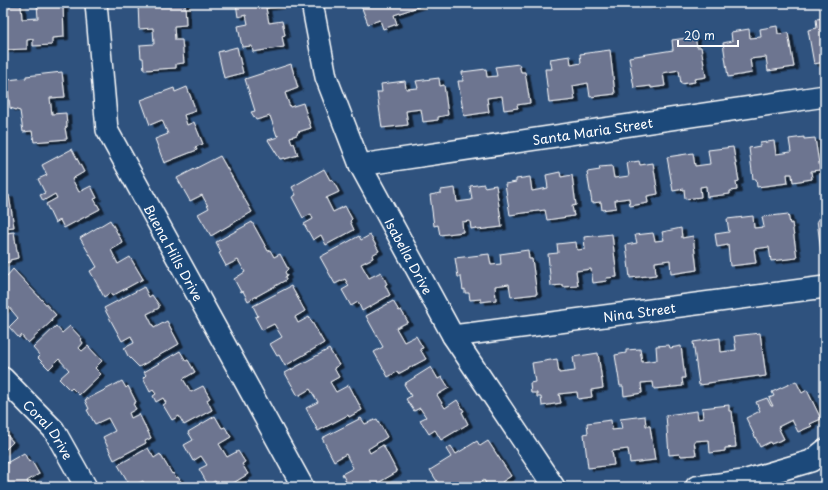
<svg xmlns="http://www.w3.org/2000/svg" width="828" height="490" viewBox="0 0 828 490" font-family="'Playpen Sans',sans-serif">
<defs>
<filter id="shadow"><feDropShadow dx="4.5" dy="2.5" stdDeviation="0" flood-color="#0009"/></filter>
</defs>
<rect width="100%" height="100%" fill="#2f527e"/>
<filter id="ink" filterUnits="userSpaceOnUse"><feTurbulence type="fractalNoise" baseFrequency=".025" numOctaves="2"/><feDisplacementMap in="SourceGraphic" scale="8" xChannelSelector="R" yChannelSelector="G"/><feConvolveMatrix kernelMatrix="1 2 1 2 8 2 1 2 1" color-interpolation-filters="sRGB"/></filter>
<g filter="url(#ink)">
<path fill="#6d7490" stroke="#fff" filter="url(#shadow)" d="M 51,3 L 51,5 L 63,5 L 64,37 L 52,38 L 52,45 L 33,46 L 33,39 L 27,40 L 27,49 L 3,50 L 3,9 L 7,9 L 7,6 L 21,5 L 22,19 L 38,18 L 37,4 Z
M 138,3 L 185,3 L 186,25 L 174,26 L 175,40 L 182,40 L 184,63 L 176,64 L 176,68 L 144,70 L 143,58 L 141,58 L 140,45 L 154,44 L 153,28 L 139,29 Z
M 236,3 L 279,3 L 280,6 L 266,8 L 269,23 L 282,21 L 285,35 L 282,36 L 284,47 L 253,52 L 252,46 L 242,47 L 238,26 L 248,24 L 246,15 L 238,17 Z
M 360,3 L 430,3 L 394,15 L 397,24 L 383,29 L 380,20 L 368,24 Z
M 622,3 L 657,3 L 656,6 L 647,6 L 647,4 Z
M 825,18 L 825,62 L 814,64 L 808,30 L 817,28 L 816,19 Z
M 777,26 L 778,34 L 788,33 L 794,67 L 768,71 L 766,57 L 750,59 L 752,73 L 728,77 L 723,43 L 732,41 L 731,32 L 749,29 L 750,38 L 761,37 L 760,29 Z
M 695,37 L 697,47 L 701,47 L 706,77 L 694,79 L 695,82 L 681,84 L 679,70 L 663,73 L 665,86 L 651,88 L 651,86 L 634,88 L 629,57 L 673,50 L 672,40 Z
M 237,47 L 243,73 L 224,78 L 218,52 Z
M 610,50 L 615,94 L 590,97 L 588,83 L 573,86 L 575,100 L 549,103 L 545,69 L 552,69 L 550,59 L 570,56 L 571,65 L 581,63 L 580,54 Z
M 291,64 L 298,88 L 285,93 L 290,107 L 303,103 L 311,128 L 298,132 L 297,135 L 290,137 L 292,144 L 294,143 L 298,155 L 285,159 L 285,158 L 280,159 L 268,140 L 278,137 L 278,135 L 277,136 L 270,116 L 256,120 L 251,112 L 255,111 L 245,79 Z
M 519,64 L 521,72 L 525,72 L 530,103 L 517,105 L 518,108 L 504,110 L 502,96 L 487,98 L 489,112 L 464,116 L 458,81 L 463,81 L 462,72 L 486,69 L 487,77 L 497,76 L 495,67 Z
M 62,72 L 65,97 L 50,98 L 52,114 L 66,113 L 67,127 L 65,128 L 67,139 L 34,142 L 32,131 L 23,132 L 20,111 L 10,108 L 7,80 L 26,78 L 26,76 Z
M 439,78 L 440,86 L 444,85 L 448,115 L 438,117 L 438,120 L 423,122 L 421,109 L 406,111 L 408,125 L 382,128 L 377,92 L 382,92 L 381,84 L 405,81 L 406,89 L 418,88 L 416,81 Z
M 187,87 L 196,111 L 184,115 L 187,125 L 194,122 L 203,144 L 195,147 L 197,150 L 164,163 L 155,139 L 168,134 L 162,120 L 150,125 L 141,100 L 174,88 L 175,92 Z
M 804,137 L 804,139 L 815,138 L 820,170 L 811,171 L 812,179 L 793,182 L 792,174 L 787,174 L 788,183 L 757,187 L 756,179 L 753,179 L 749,148 L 760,146 L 760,143 L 774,141 L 776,154 L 791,152 L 789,139 Z
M 733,147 L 739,181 L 736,182 L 737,190 L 730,191 L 730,194 L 707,197 L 706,186 L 700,187 L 701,197 L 685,199 L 684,189 L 673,191 L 667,157 L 693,153 L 695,166 L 710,164 L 708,150 Z
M 72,149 L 84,172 L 72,179 L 79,192 L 91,186 L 97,198 L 94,199 L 100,209 L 64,228 L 60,220 L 55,223 L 46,204 L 57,198 L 55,194 L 43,201 L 40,195 L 45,193 L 38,179 L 47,175 L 42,165 Z
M 220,156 L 252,212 L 211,236 L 198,214 L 209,208 L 202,195 L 190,201 L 177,178 Z
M 639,161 L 640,165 L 653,163 L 658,194 L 647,196 L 648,203 L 630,206 L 629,198 L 615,200 L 616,208 L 602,210 L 601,202 L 592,203 L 587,172 L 600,170 L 599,167 L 612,166 L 614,178 L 629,176 L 627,163 Z
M 324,169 L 330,180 L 332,179 L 339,192 L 326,198 L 333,212 L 345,206 L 352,219 L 350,221 L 354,230 L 326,245 L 321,235 L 313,240 L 304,224 L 313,219 L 311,214 L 303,218 L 292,197 L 296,195 L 292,187 Z
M 560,172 L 561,177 L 572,175 L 576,205 L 572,206 L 574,216 L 547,220 L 545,210 L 510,215 L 505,184 L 516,182 L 516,179 L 530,177 L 532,191 L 548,188 L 546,175 Z
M 484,184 L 484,187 L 496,185 L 502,227 L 477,230 L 476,228 L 471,229 L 470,221 L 462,222 L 463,232 L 440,235 L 438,225 L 434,226 L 430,195 L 441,193 L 441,190 L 455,188 L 457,202 L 472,200 L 470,186 Z
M 9,195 L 14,227 L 5,228 L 6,233 L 14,232 L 18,258 L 10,260 L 10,262 L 3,263 L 3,265 L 3,196 Z
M 825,211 L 825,252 L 821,252 L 817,220 L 820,220 L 819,212 Z
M 788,214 L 790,224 L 792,223 L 797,258 L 771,261 L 769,247 L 754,249 L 756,263 L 730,266 L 728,245 L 717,247 L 715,234 L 729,232 L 727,219 L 753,216 L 754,228 L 764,227 L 762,217 Z
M 110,220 L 123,243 L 111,250 L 118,264 L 130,257 L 143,279 L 112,296 L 110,293 L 104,297 L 90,271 L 97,267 L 80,238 Z
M 252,222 L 268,251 L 270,250 L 274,257 L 280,254 L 288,269 L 285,272 L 287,276 L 285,277 L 286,280 L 248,301 L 243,291 L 241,292 L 234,279 L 245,272 L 238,260 L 226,266 L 219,253 L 221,252 L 216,242 Z
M 681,228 L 682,238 L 693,236 L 697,270 L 671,274 L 670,260 L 655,262 L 656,275 L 630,278 L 626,245 L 637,243 L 635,235 L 653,233 L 655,241 L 664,240 L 662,232 Z
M 612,234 L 617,277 L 606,278 L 607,281 L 593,283 L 591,269 L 576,271 L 578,286 L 563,287 L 563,285 L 551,286 L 548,254 L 558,253 L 557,244 L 576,242 L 577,250 L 585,249 L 584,237 Z
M 370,235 L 379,251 L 372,255 L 373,258 L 361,264 L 369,278 L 381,272 L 387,284 L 385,285 L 390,295 L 362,311 L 358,302 L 351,306 L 342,290 L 349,286 L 345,279 L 335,284 L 320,257 L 359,236 L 361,240 Z
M 528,250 L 529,259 L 532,259 L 537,294 L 511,297 L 509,284 L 495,286 L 496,300 L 481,302 L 481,299 L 470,300 L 469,293 L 465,293 L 465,289 L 463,290 L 461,277 L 458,277 L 455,258 L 489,254 L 491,265 L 501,264 L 500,254 Z
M 13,269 L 56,315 L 51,319 L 52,321 L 28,343 L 21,335 L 19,338 L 9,327 L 18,318 L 8,306 L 3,311 L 3,276 L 5,274 L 7,276 Z
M 291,286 L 305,311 L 295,317 L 298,323 L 309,317 L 324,343 L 285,366 L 279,355 L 277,356 L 270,344 L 282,337 L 274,324 L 262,330 L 255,317 L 258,316 L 253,306 Z
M 144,287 L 149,297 L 152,295 L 159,305 L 159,308 L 147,314 L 154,328 L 167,321 L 179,344 L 139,367 L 128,356 L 124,348 L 134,343 L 131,336 L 122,341 L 104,308 Z
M 393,301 L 399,311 L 401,310 L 408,322 L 396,328 L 404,342 L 416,336 L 423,348 L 420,349 L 426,359 L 398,374 L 397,372 L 388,377 L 374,352 L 383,347 L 366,316 Z
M 56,326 L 62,333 L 70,326 L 82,339 L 81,340 L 83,343 L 79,348 L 82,351 L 88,346 L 102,361 L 95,368 L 101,374 L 79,395 L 72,388 L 70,390 L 59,379 L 69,370 L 59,359 L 49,369 L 38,358 L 40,356 L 33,348 Z
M 760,333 L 766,376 L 759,377 L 759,376 L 708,383 L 708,384 L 699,385 L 693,342 L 720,338 L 721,352 L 736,350 L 734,336 Z
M 669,345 L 670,348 L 681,346 L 685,378 L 682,378 L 683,386 L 654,389 L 653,382 L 641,383 L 642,393 L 624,396 L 623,386 L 620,386 L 615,355 L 626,353 L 626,350 L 640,349 L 642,362 L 657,360 L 656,346 Z
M 329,349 L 339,365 L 334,368 L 339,377 L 330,382 L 336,392 L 349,385 L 362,410 L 349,417 L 348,415 L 318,431 L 306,408 L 318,402 L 310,389 L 298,396 L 285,373 Z
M 180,351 L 186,361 L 188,360 L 195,372 L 183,379 L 191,392 L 203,386 L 210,398 L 207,400 L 212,410 L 184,425 L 179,416 L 172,420 L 163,405 L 166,403 L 163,398 L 156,402 L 153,396 L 156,394 L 153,390 L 150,392 L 143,378 L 146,375 L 144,372 Z
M 598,353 L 603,388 L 591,390 L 592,397 L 578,399 L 577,392 L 559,394 L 561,403 L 542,406 L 541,397 L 537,397 L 537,393 L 531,393 L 530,383 L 535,382 L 532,363 L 557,359 L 559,373 L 575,371 L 573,357 Z
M 431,367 L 438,379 L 442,377 L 449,388 L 437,395 L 445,408 L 457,400 L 464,411 L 462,412 L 468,424 L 441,440 L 435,430 L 429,434 L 420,420 L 426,417 L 420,408 L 414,411 L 406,399 L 411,396 L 404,384 Z
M 122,381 L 126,388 L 128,386 L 136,402 L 133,404 L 136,409 L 129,413 L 131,418 L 139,414 L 151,438 L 145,441 L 146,443 L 114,460 L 103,437 L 115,431 L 108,418 L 95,424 L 87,410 L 89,409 L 85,400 Z
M 796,381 L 802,393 L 807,390 L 821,419 L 810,424 L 812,426 L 798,432 L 792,420 L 778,427 L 784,439 L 771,444 L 770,442 L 760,447 L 746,418 L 760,411 L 756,402 L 767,398 L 771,406 L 773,406 L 769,398 L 774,396 L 772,392 Z
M 729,405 L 729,411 L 732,411 L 736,447 L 725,448 L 725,451 L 710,453 L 709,440 L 694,441 L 696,455 L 681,456 L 680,454 L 669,455 L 666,415 L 697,411 L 698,419 L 703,418 L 702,408 Z
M 215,416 L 222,428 L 225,427 L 231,437 L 219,444 L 227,457 L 238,451 L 245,462 L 242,464 L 248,474 L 227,487 L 219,487 L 215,481 L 208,485 L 199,469 L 207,465 L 201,456 L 193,461 L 184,445 L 193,440 L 188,432 Z
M 645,416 L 646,426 L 650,426 L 655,460 L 630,463 L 628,449 L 612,451 L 614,465 L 588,468 L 584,434 L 588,433 L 587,423 L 611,420 L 612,430 L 622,429 L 620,419 Z
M 361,418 L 365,424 L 377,419 L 387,437 L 368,449 L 370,453 L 383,445 L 397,472 L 371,487 L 349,487 L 342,474 L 353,468 L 346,454 L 334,461 L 322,438 Z
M 3,428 L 7,433 L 6,434 L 13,442 L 3,452 Z
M 477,441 L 480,446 L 488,441 L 511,476 L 502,482 L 503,484 L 498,487 L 488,487 L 484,480 L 473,487 L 439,487 L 436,483 L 438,483 L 430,470 L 451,457 L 446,449 L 451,446 L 456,454 Z
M 148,448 L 154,458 L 160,454 L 172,474 L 173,473 L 176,478 L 178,477 L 184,487 L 146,487 L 143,481 L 131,487 L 118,465 Z
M 24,453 L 29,462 L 31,460 L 39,474 L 27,481 L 30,487 L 6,487 L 3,482 L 3,465 Z"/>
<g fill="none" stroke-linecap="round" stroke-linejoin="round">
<defs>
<g id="minor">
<path id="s1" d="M 96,3 L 107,130 L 303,487"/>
<path id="s2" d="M 312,3 L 326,77 L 360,165 L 453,336 L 554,487"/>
<path id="s3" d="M 360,165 L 825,96"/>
<path id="s4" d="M 453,336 L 825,287"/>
<path id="s5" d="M 3,378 L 54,430 L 86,487"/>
<path d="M 696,487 L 743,481 L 811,461 L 825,450"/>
</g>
</defs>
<use href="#minor" stroke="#fff" stroke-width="24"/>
<use href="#minor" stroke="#1f4a7a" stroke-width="21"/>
</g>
</g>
<g text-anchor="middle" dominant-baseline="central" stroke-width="4" stroke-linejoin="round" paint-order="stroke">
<g font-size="13" fill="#fff" stroke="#1f4a7a">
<text stroke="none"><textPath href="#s3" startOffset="235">Santa Maria Street</textPath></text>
<text stroke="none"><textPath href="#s1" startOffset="267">Buena Hills Drive</textPath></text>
<text stroke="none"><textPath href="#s2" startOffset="273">Isabella Drive</textPath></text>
<text stroke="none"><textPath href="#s4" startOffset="188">Nina Street</textPath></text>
<text stroke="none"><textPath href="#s5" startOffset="69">Coral Drive</textPath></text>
</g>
</g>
<rect width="828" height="490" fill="none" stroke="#1f4a7a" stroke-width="16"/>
<rect x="8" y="8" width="812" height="474" fill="none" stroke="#fff" stroke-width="1.5" filter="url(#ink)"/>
<path d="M678 40v6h60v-6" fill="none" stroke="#ffffff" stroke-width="2"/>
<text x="684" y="40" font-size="12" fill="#ffffff" stroke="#1f4a7a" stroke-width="3" paint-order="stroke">20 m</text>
</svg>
